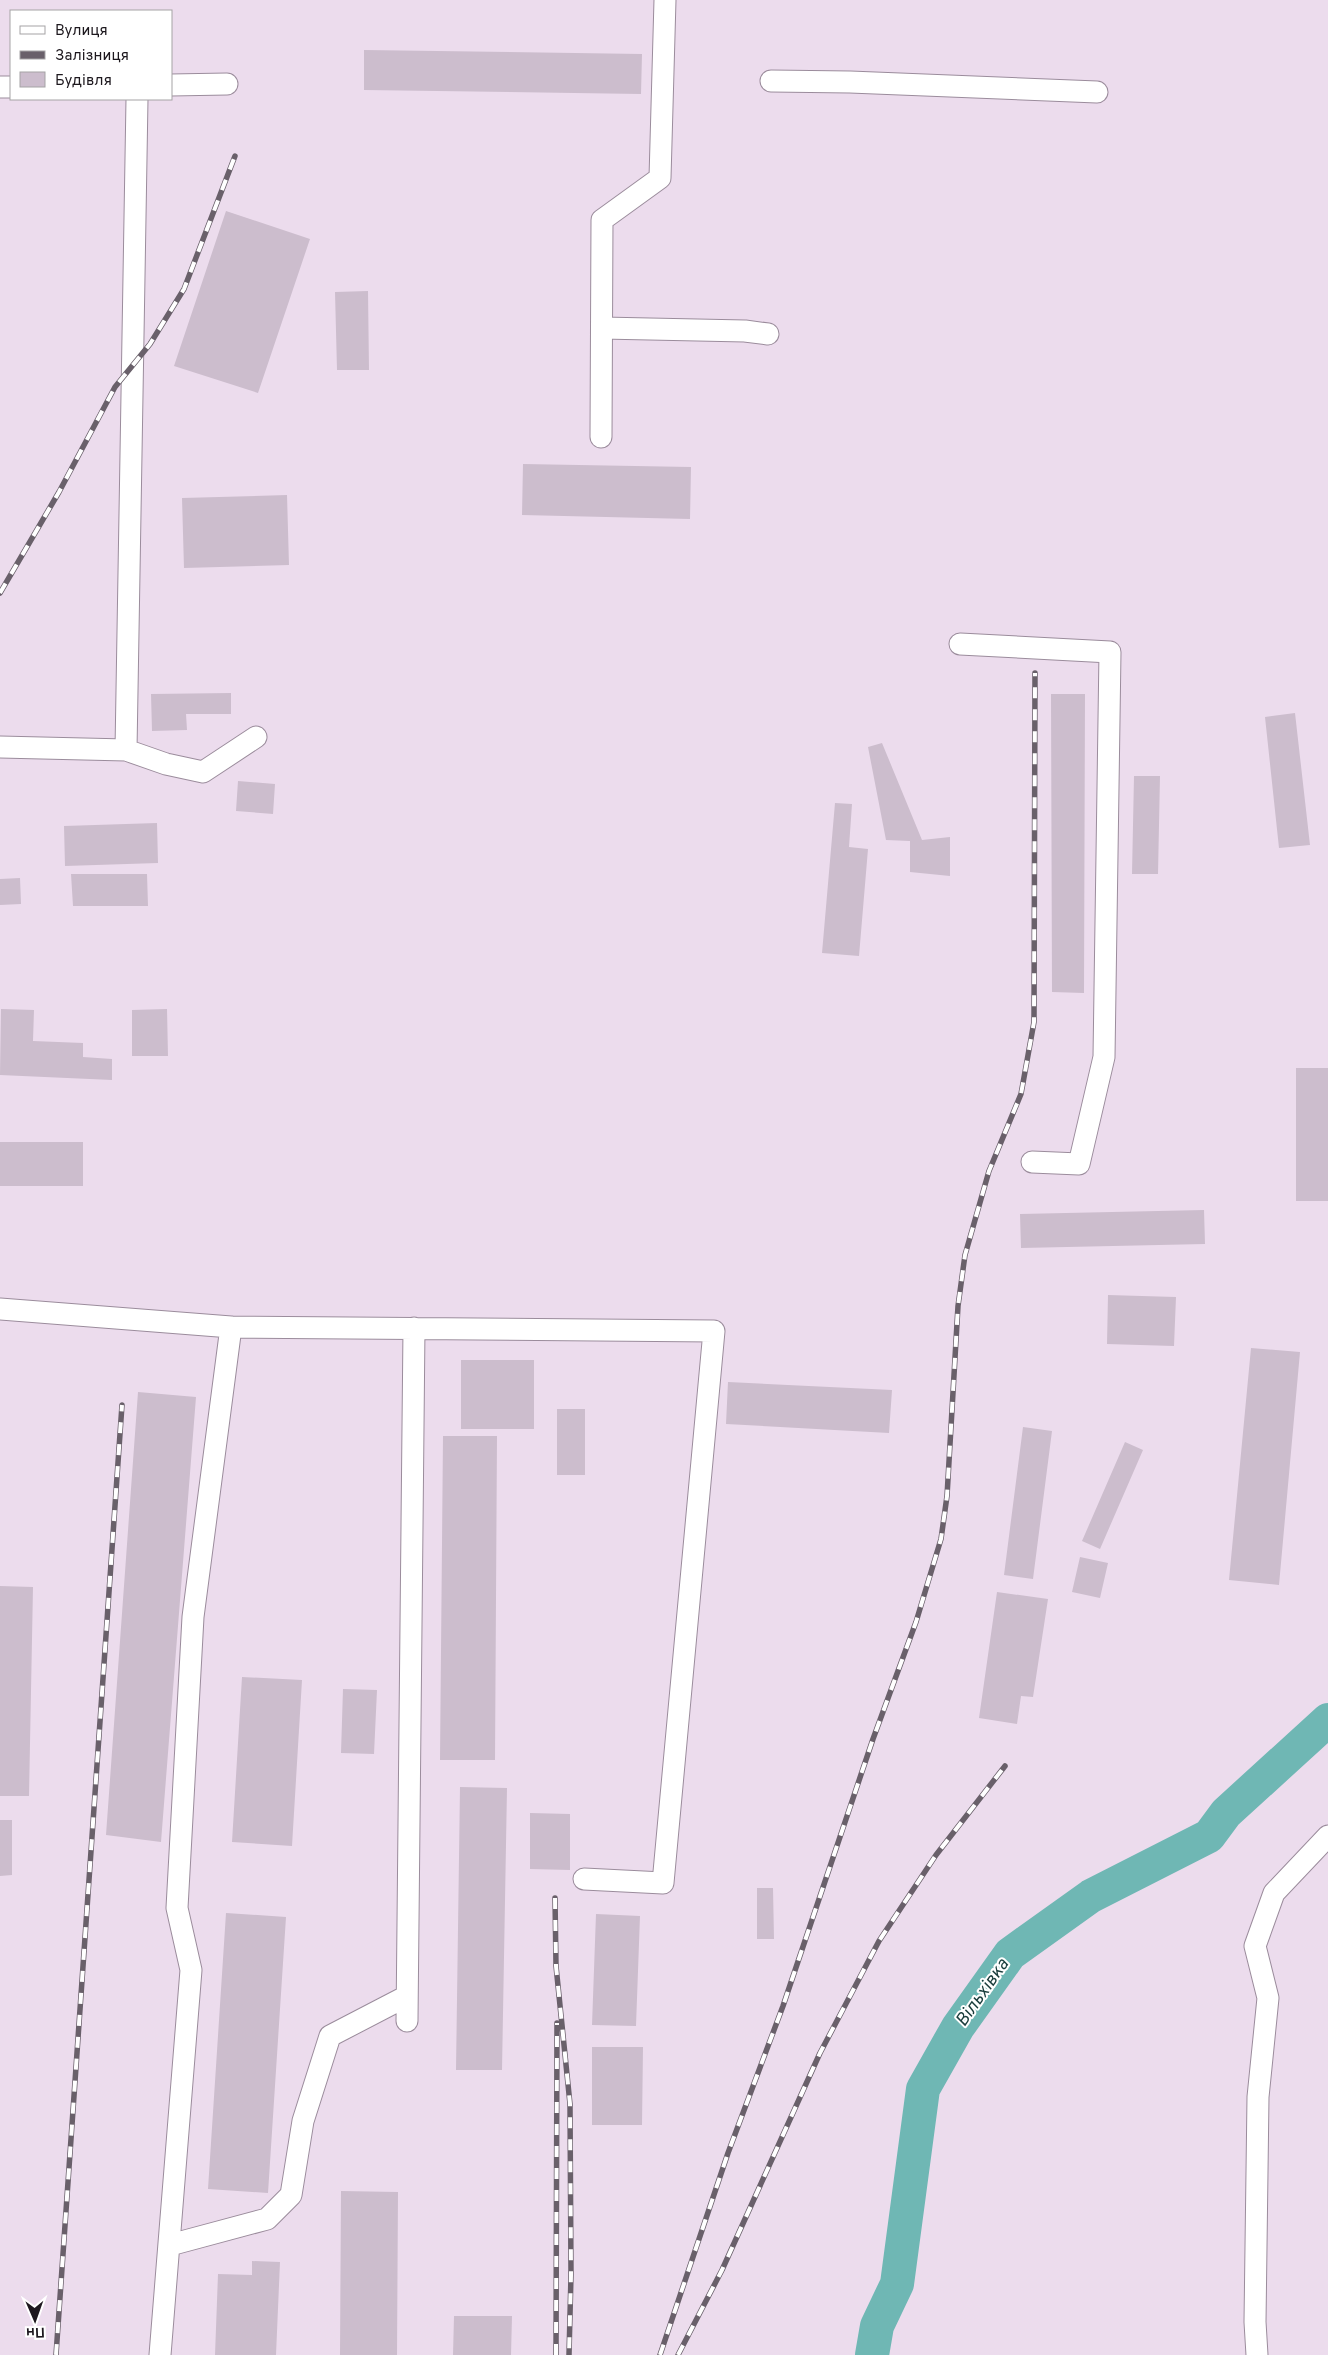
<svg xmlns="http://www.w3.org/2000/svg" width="1328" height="2355" viewBox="0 0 1328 2355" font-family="Overpass,sans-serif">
<rect width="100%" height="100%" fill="#ecdced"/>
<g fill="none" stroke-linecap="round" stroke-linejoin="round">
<path stroke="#6fb7b4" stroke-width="34" d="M 872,2355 L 877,2326 L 897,2284 L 923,2089 L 958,2027 L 1010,1954 L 1091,1896 L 1209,1836 L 1226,1813 L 1328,1720"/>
</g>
<path fill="#ccbdcd" d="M 364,50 L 642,54 L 641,94 L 364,90 Z
M 226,211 L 310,239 L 258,393 L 174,366 Z
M 368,291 L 369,370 L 337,370 L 335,292 Z
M 523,464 L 691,467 L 690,519 L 522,515 Z
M 287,495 L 289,565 L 184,568 L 182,498 Z
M 231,693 L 231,714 L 186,714 L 187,730 L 152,731 L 151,694 Z
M 1051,694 L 1085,694 L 1084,993 L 1052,992 Z
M 1295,713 L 1310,845 L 1279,848 L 1265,717 Z
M 882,743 L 922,840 L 950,837 L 950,876 L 910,872 L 910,841 L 886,840 L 868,747 Z
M 1134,776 L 1160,776 L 1158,874 L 1132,874 Z
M 238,781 L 275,784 L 273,814 L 236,811 Z
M 835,803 L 852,804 L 849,847 L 868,849 L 859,956 L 822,953 Z
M 157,823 L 158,863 L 65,866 L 64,826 Z
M 71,874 L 147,874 L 148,906 L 73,906 Z
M 20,878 L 21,904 L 0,905 L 0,879 Z
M 1,1009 L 34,1010 L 33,1041 L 83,1043 L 83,1057 L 112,1059 L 112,1080 L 0,1075 Z
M 167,1009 L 168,1056 L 132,1056 L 132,1010 Z
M 1296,1068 L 1328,1068 L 1328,1201 L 1296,1201 Z
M 0,1142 L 83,1142 L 83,1186 L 0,1186 Z
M 1204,1210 L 1205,1244 L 1021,1248 L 1020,1214 Z
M 1108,1295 L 1176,1297 L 1174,1346 L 1107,1344 Z
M 1251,1348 L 1300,1352 L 1279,1585 L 1229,1580 Z
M 461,1360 L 534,1360 L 534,1429 L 461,1429 Z
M 728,1382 L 892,1390 L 889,1433 L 726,1424 Z
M 138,1392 L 196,1397 L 161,1842 L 106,1835 Z
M 557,1409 L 585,1409 L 585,1475 L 557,1475 Z
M 1023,1427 L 1052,1431 L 1033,1579 L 1004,1575 Z
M 443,1436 L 497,1436 L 495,1760 L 440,1760 Z
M 1125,1442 L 1143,1450 L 1100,1549 L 1082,1541 Z
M 1080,1557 L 1108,1563 L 1100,1598 L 1072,1592 Z
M 0,1586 L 33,1587 L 29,1796 L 0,1796 Z
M 997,1592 L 1048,1599 L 1033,1697 L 1021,1696 L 1017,1724 L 979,1718 Z
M 242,1677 L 302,1680 L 292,1846 L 232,1842 Z
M 343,1689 L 377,1690 L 374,1754 L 341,1753 Z
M 460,1787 L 507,1788 L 502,2070 L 456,2070 Z
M 530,1813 L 570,1814 L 570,1870 L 530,1869 Z
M 0,1820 L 12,1820 L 12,1875 L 0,1876 Z
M 757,1888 L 773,1888 L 774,1939 L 757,1939 Z
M 226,1913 L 286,1917 L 268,2193 L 208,2189 Z
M 596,1914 L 640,1916 L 636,2026 L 592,2025 Z
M 592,2047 L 643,2047 L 642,2125 L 592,2125 Z
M 341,2191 L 398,2192 L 397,2355 L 340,2355 Z
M 252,2261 L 280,2262 L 276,2355 L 215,2355 L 218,2274 L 252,2275 Z
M 454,2316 L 512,2316 L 511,2355 L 453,2355 Z"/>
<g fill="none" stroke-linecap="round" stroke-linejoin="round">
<defs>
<path id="minor" d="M 771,81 L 850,82 L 1097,92
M 171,85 L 227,84
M 0,87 L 11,87
M 602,328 L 745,331 L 768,334
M 601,437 L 602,220 L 660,178 L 665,0
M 960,644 L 1110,652 L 1104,1057 L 1079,1164 L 1032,1162
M 0,747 L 126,750 L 137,99
M 126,750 L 166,764 L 203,772 L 256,737
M 0,1309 L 231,1327 L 714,1331 L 663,1883 L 584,1879
M 407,2021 L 414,1328
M 170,2245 L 267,2219 L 291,2195 L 303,2121 L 330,2036 L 407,1996
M 160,2355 L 191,1970 L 177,1908 L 193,1617 L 231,1327
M 1257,2355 L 1255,2322 L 1258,2097 L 1268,1998 L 1255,1946 L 1274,1893 L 1328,1836"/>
</defs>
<use href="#minor" stroke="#9b8c9c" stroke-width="23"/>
<use href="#minor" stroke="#fff" stroke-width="21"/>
<defs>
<path id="rail" d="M 0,593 L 59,492 L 115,387 L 150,344 L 184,289 L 235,156
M 555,1898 L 556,1966 L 570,2104 L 571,2275 L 569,2355
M 56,2355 L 122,1405
M 556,2355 L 557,2023
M 660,2355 L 728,2153 L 783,2006 L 873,1739 L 916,1622 L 941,1539 L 947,1496 L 958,1306 L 965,1255 L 989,1171 L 1021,1094 L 1034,1022 L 1035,673
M 678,2355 L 722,2270 L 820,2053 L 879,1941 L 936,1855 L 1005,1766"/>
</defs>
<use href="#rail" stroke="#69606a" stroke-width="5.5"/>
<use href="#rail" stroke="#fff" stroke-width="4" stroke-dasharray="11" stroke-linecap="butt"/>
</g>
<g text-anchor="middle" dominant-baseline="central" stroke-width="4" stroke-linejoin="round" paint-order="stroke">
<g font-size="18" font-style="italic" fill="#193c3b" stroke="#fff">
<text transform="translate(983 1993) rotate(-55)">Вільхівка</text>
</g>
</g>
<rect x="10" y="10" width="162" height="90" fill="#ffffff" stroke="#a5a3a5"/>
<rect x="20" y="26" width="25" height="8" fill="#ffffff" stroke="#a5a3a5"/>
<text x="55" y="35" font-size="15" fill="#1d181e">Вулиця</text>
<rect x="20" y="51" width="25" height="8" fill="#69606a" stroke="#a5a3a5"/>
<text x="55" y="60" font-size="15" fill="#1d181e">Залізниця</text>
<rect x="20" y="72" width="25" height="15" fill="#ccbdcd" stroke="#a5a3a5"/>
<text x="55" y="85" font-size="15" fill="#1d181e">Будівля</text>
<g transform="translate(35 2320) rotate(178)" stroke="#ffffff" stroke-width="4" paint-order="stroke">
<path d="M0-4L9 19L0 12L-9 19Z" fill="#1d181e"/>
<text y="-8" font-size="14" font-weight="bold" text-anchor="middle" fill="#1d181e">Пн</text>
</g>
</svg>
